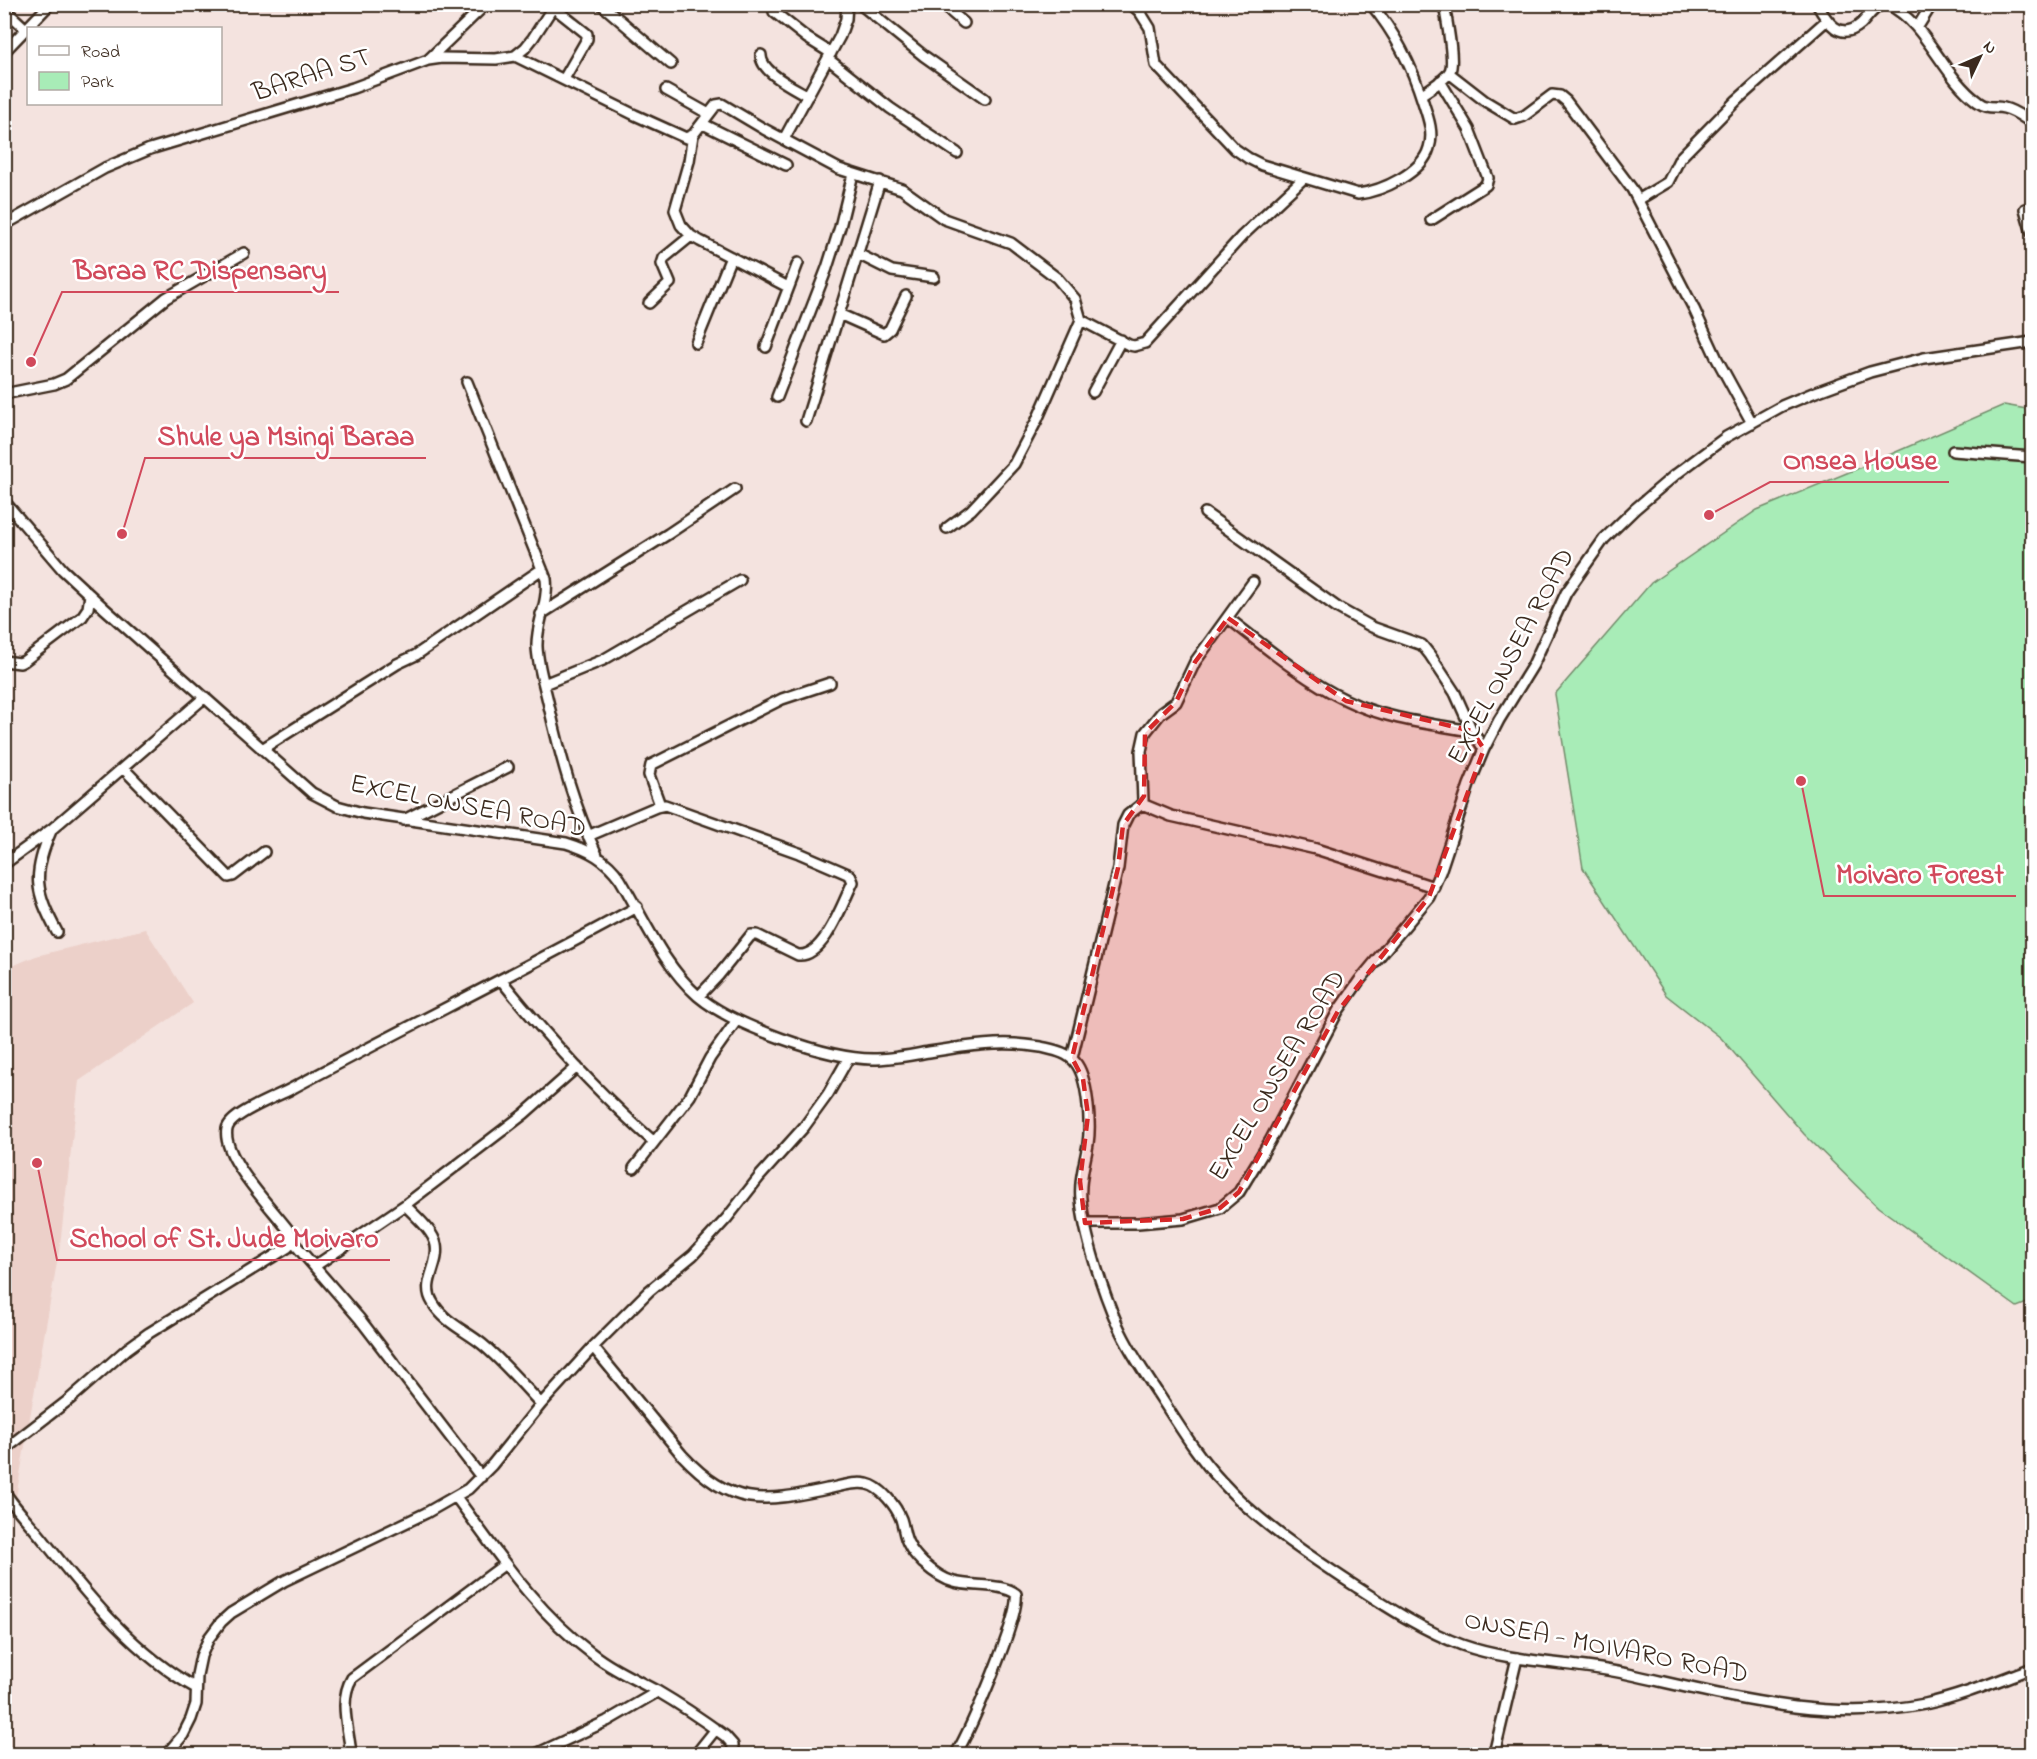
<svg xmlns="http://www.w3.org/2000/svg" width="2037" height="1759" viewBox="0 0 2037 1759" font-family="'Indie Flower',sans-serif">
<rect width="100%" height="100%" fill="#f4e3df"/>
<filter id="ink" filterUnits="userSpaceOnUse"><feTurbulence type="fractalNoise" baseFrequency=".0167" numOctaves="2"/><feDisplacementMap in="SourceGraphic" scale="12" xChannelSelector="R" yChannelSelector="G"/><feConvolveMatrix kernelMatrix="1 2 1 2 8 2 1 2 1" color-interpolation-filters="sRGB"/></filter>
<g filter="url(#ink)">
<path fill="#ecd0c9" d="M 145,929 L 193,1003 L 79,1081 L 60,1245 L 14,1509 L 5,1512 L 5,969 L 36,956 Z"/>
<path fill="#a8ecb7" stroke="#728b6a" stroke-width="1.5" d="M 2004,405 L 2032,410 L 2032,1301 L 2017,1307 L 1878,1207 L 1804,1134 L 1721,1038 L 1666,995 L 1583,868 L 1555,694 L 1651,583 L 1757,510 L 1859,468 Z"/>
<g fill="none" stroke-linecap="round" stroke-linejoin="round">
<defs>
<path id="minor" d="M 601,4 L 671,64
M 860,4 L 924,56 L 985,99
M 942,4 L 964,23
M 1131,4 L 1140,12 L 1150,28 L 1156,65 L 1235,149 L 1248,158 L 1262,165 L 1358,194 C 1382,191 1422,173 1429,148 C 1434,133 1428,117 1423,102 C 1412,66 1396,34 1371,4
M 1817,4 C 1827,22 1840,42 1861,24 C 1868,17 1873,8 1882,4
M 1887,4 C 1927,23 1942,76 1978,102 C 1987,109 1994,106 2004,108 C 2014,110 2024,118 2032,123
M 553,7 L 587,34 L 587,39 L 564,79
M 4,9 L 27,30
M 774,12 L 807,38 L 831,53
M 1917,28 L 1932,4
M 4,52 L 50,4
M 761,55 C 760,72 795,88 808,96
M 515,56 L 635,115 L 686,138 L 693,135 L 716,105 L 722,104 L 764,129 L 839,169 L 902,189 L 944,219 L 1011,243 L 1057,278 L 1075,299 L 1081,320 L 1037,420 L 1014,464 L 971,510 L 947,528
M 828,59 L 890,108 L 957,153
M 428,60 L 486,4
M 1449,73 L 1485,101 L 1515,119 L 1524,116 L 1552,95 L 1560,96 L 1566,101 L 1632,189 L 1694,309 L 1717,359 L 1752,423
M 666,90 L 709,114
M 1421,95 C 1430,88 1445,81 1450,71 C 1455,61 1446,17 1444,4
M 703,124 L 786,165
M 693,135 L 689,161 L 675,210 L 681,225 L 691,236 L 700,241 L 788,287
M 784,139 L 840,36 L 846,19 L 847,4
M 1638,200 L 1668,182 L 1680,158 L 1737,100 L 1827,20
M 2025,209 L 2032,233
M 1431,220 L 1486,185 L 1488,178 L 1469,129 L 1440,81
M 4,225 L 105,168 L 150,149 L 353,88 L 428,60 L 442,58 L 496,59 L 515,56 L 525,48 L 533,38 L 555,4
M 858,254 L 892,271 L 934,277
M 649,303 L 670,283 L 662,264 L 664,258 L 691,236
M 839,314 L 884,334 L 890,329 L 906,296
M 1081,320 L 1129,345 L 1134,346 L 1145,343 L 1242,236 L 1304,178
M 696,343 L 731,257
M 766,347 L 798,263
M 467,382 L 546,579 C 549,602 536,624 537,647 C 538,667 545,687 549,706 C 561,758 574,807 597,855
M 1093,392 L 1121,340
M 4,394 L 54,384 L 66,379 L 166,298 L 244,253
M 777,397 L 827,268 L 840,227 L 853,174
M 806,421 L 880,181
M 1953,451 L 2032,457
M 4,501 L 63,570 L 105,609 L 312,793 L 337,806 L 363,813 L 566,843 C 589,850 606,859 620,879 C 644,919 663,965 698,996 C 732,1025 828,1059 873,1059 C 892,1059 910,1055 929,1052 C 966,1046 1004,1040 1041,1047 C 1053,1050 1067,1052 1075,1062 C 1088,1077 1091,1124 1088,1144 C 1085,1163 1079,1180 1081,1199 C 1084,1235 1103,1292 1118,1326 C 1129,1351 1146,1375 1161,1398 C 1180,1427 1198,1457 1222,1482 C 1259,1523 1308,1555 1355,1586 C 1389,1608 1424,1631 1462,1645 C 1513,1663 1574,1662 1628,1674 C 1725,1695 1826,1724 1925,1704 C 1962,1696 1997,1681 2032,1668
M 1205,513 L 1338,608 L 1372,627 L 1422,645 L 1430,655 L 1455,693 L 1472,731 L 1484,749
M 541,614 L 668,534 L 735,489
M 1228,618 C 1264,646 1304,680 1346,700 C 1384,719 1430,724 1472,731
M 4,661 L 20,663 L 24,661 L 82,617 L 88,608 L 90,595
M 544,684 L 603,660 L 740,580
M 262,749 L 397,664 L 416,655 L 542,569
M 123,768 L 229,877 L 233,876 L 264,852
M 1142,804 L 1171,816 L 1316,849 L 1434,887
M 660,805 L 649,775 L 651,765 L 782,699 L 830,683
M 404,820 L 508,767
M 51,831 C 32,875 35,891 57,932
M 588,836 L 656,807 L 665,805 L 799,853 L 850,875 L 853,882 C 843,902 824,958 798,955 L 757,935 L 751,935 L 718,976 L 699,996
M 4,864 L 52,829 L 205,697
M 501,980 C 548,1038 598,1093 654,1142
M 1072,1058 L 1118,868 L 1123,825 L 1128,815 L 1142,804 L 1143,800 L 1141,751 L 1145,733 L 1161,713 L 1176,702 L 1195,662 L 1253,582
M 634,1168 L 690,1096 L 710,1058 L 737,1020
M 405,1205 C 415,1216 433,1230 436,1245 C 440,1266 420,1283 433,1303 C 444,1322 466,1331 482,1344 C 504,1362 522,1384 541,1404
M 1085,1223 L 1138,1223 L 1183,1219 L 1220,1208 L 1239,1192 L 1270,1141 L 1338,1011 L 1359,981 L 1429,897 L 1440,872 L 1469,785 L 1484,749 L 1499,720 L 1533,665 L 1566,593 L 1604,539 L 1635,509 L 1675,475 L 1726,437 L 1782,406 L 1813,393 L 1870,372 L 1924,358 L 2032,342
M 293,1242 L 359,1318 L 481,1477
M 315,1266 L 405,1205 L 524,1114 L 577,1067
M 593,1347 L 682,1455 C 731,1507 762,1503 827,1489 C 839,1487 855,1481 867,1484 C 881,1487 896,1506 901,1519 C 904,1528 904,1537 909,1545 C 912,1552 918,1558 923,1563 C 932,1571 942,1579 954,1582 C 971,1587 1003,1583 1016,1594 C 1020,1617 970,1730 956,1754
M 4,1450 L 70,1399 L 127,1349 L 149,1333 L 287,1248 L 293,1242 L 292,1235 C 276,1212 221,1158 227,1129 C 230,1114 276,1097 291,1089 C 406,1027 523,970 637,907
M 4,1491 C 15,1509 32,1525 45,1542 C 89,1597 134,1654 196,1688
M 456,1497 C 497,1552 535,1611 590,1652 C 610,1668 634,1679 657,1691 C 681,1705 703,1720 725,1736 L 733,1745 L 733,1754
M 167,1754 L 183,1735 L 191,1719 L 196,1704 L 197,1675 L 201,1656 L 209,1638 L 221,1622 L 231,1613 L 284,1581 L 426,1513 L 468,1489 L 492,1465 L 541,1404 L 593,1347 L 649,1291 L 693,1255 L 727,1218 L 760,1176 L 804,1127 L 828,1094 L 849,1057
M 351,1754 C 349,1730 338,1701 352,1678 L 505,1564
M 536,1754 L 607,1721 L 657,1692
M 696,1754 L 716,1729
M 1494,1754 L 1517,1658"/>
</defs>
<use href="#minor" stroke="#3b2a1e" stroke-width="14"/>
<use href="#minor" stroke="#fff" stroke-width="9"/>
</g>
</g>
<path fill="#d62828" fill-opacity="0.2" stroke="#d62828" stroke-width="4.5" stroke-dasharray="12 8" stroke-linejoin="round" d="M 1228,618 L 1346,701 L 1472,731 L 1484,749 L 1429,897 L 1338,1011 L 1239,1192 L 1220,1208 L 1183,1219 L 1085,1223 L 1080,1181 L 1088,1115 L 1083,1079 L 1072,1058 L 1118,868 L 1123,825 L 1144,796 L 1145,733 L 1176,702 L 1195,662 Z"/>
<g text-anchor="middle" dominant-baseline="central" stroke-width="5" stroke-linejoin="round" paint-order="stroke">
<g font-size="27" fill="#3b2a1e" stroke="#fff">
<text transform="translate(312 76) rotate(-18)">BARAA ST</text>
<text transform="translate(1512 657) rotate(-62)">EXCEL ONSEA ROAD</text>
<text transform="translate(468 807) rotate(11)">EXCEL ONSEA ROAD</text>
<text transform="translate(1278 1076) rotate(-59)">EXCEL ONSEA ROAD</text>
<text transform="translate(1606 1648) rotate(11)">ONSEA - MOIVARO ROAD</text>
</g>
</g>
<path fill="none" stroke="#d1495b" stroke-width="2" d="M31 362L62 292H339M122 534L145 458H426M1709 515L1770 482H1949M1801 781L1824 896H2016M37 1163L57 1260H390"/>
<g fill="#d1495b" stroke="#fff" stroke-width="2">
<circle cx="31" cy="362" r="6"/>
<circle cx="122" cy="534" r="6"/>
<circle cx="1709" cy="515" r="6"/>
<circle cx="1801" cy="781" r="6"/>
<circle cx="37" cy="1163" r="6"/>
</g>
<g font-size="28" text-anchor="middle" font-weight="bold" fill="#d1495b" stroke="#fff" stroke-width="5" stroke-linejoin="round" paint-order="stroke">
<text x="200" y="279">Baraa RC Dispensary</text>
<text x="286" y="445">Shule ya Msingi Baraa</text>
<text x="1860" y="469">Onsea House</text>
<text x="1920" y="883">Moivaro Forest</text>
<text x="224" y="1247">School of St. Jude Moivaro</text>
</g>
<rect width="2037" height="1759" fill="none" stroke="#fff" stroke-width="24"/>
<rect x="12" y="12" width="2013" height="1735" fill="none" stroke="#3b2a1e" stroke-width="2" filter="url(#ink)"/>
<rect x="27" y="27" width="195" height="78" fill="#ffffff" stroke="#b1aaa5" stroke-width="1.5"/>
<rect x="39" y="46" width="30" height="9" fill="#ffffff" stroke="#b1aaa5" stroke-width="1.5"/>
<text x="81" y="57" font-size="18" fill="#3b2a1e">Road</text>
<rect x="39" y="72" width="30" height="18" fill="#a8ecb7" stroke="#b1aaa5" stroke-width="1.5"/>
<text x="81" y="87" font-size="18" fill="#3b2a1e">Park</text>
<g transform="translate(1980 57) rotate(46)" stroke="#ffffff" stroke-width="4.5" paint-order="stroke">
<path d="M0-4.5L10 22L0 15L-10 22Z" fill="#3b2a1e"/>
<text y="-9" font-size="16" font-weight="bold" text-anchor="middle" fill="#3b2a1e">N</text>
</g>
</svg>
